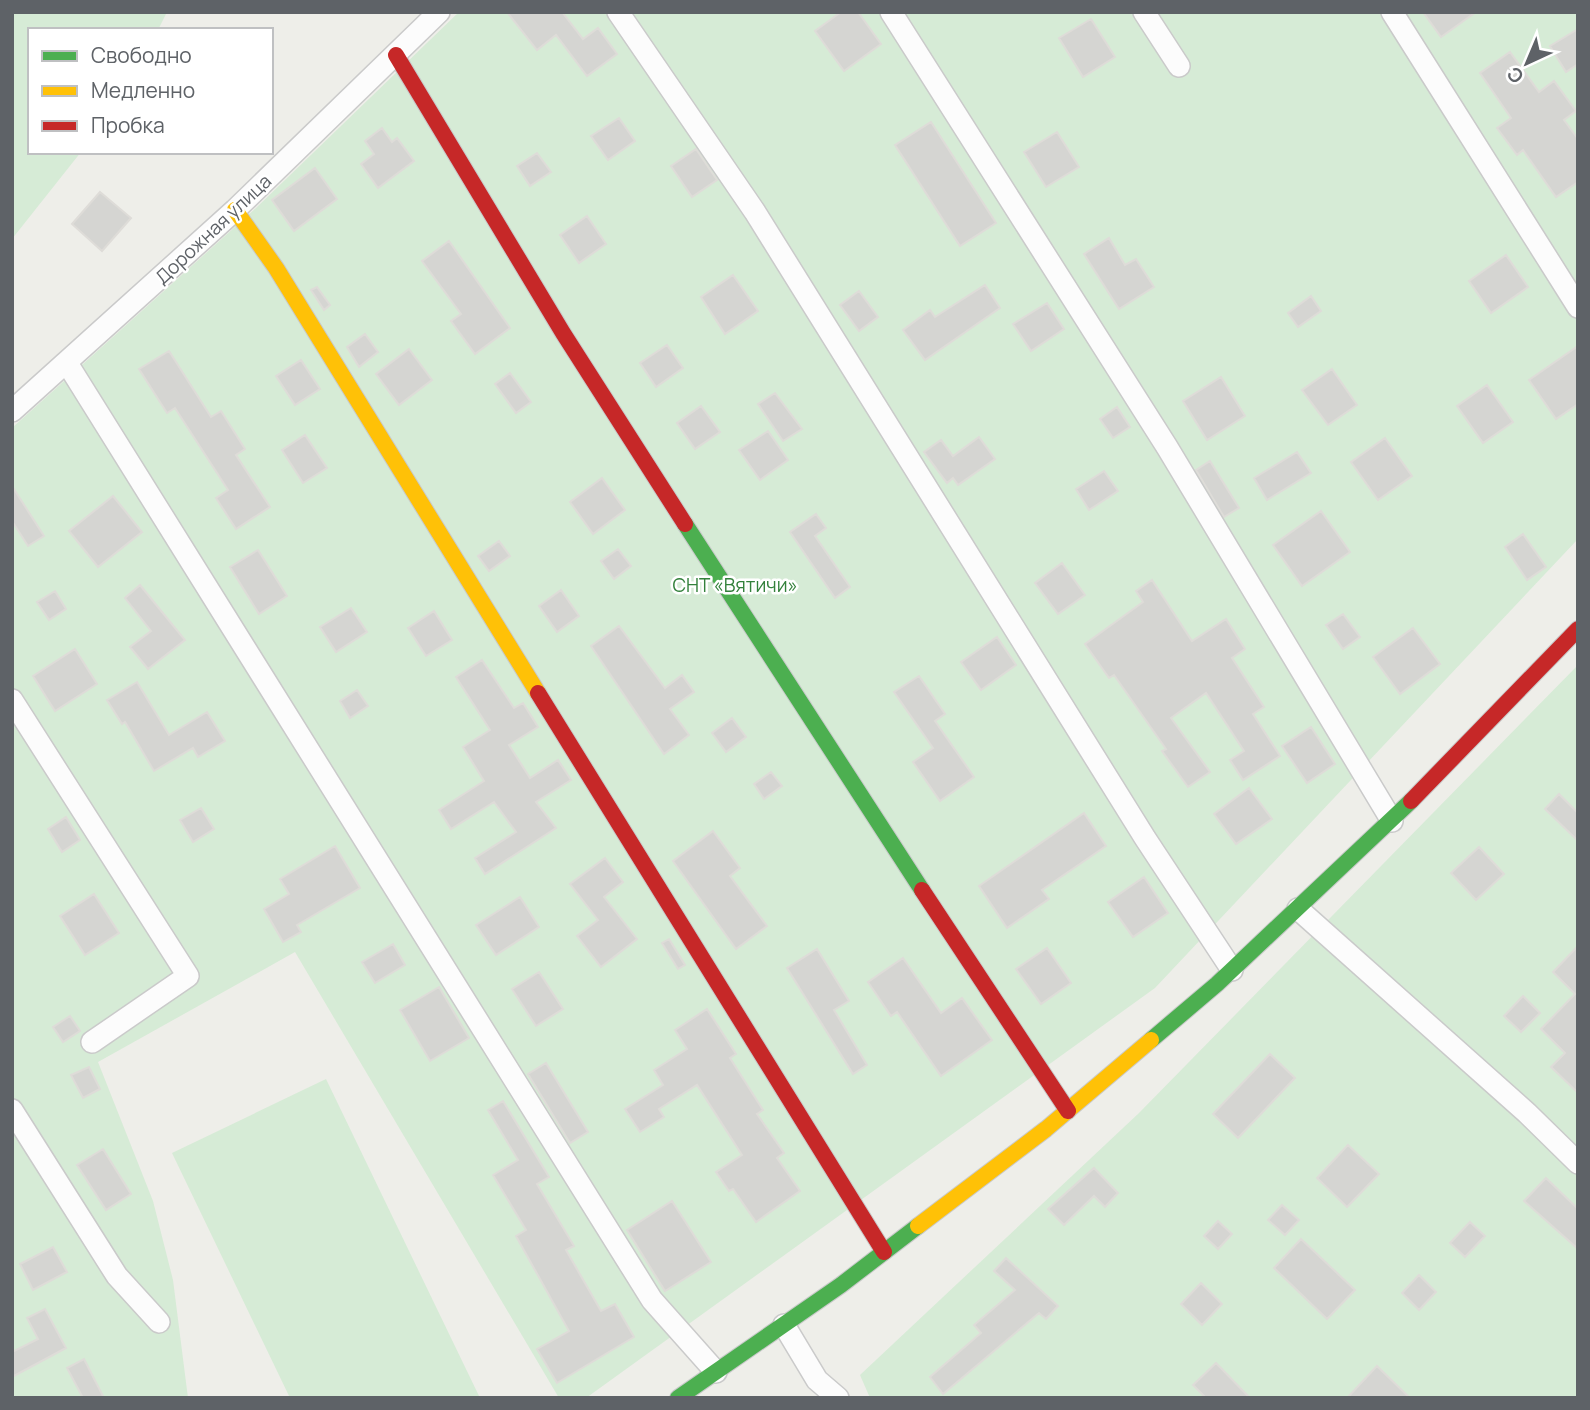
<svg xmlns="http://www.w3.org/2000/svg" width="1590" height="1410" viewBox="0 0 1590 1410" font-family="Manrope,sans-serif">
<rect width="100%" height="100%" fill="#eeeee9"/>
<path fill="#d6ebd6" d="M 12,12 L 167,12 L 158,30 L 30,30 L 30,152 L 81,152 L 12,239 Z
M 459,12 L 1578,12 L 1578,539 L 1155,988 L 586,1398 L 559,1398 L 295,952 L 98,1062 L 153,1201 L 173,1280 L 188,1398 L 12,1398 L 12,428 L 256,208 Z
M 1578,665 L 1578,1398 L 870,1398 L 860,1375 L 1139,1113 Z
M 326,1079 L 480,1398 L 290,1398 L 172,1153 Z"/>
<path fill="#d5d5d2" stroke="#dedcd8" stroke-width="2" d="M 507,12 L 562,12 L 583,39 L 598,28 L 617,54 L 587,76 L 556,35 L 537,50 Z
M 841,12 L 858,12 L 881,44 L 844,71 L 815,31 Z
M 1423,12 L 1476,12 L 1441,37 Z
M 1091,19 L 1115,57 L 1083,77 L 1059,38 Z
M 1578,29 L 1578,64 L 1566,72 L 1550,46 Z
M 1510,52 L 1539,92 L 1554,81 L 1576,111 L 1564,120 L 1578,139 L 1578,182 L 1556,197 L 1523,150 L 1517,155 L 1497,128 L 1511,118 L 1480,73 Z
M 619,118 L 635,141 L 608,160 L 591,136 Z
M 931,122 L 996,223 L 960,246 L 895,145 Z
M 382,128 L 392,142 L 397,138 L 414,161 L 378,188 L 361,164 L 374,154 L 365,141 Z
M 1057,132 L 1079,167 L 1046,187 L 1024,152 Z
M 696,149 L 717,180 L 692,197 L 671,166 Z
M 537,153 L 551,172 L 530,186 L 517,166 Z
M 315,168 L 337,199 L 294,231 L 272,200 Z
M 100,192 L 131,218 L 102,251 L 72,224 Z
M 587,216 L 606,244 L 579,263 L 560,235 Z
M 1109,238 L 1125,265 L 1136,259 L 1154,287 L 1119,309 L 1084,254 Z
M 449,241 L 510,328 L 475,354 L 451,321 L 461,314 L 422,261 Z
M 1506,255 L 1528,287 L 1491,313 L 1469,281 Z
M 733,275 L 758,311 L 725,334 L 701,297 Z
M 985,285 L 1000,308 L 925,360 L 903,330 L 930,310 L 935,317 Z
M 317,287 L 330,305 L 324,310 L 311,290 Z
M 859,291 L 878,317 L 859,331 L 840,305 Z
M 1311,296 L 1321,311 L 1298,327 L 1288,313 Z
M 1047,303 L 1064,329 L 1031,351 L 1013,324 Z
M 365,334 L 378,352 L 359,367 L 347,347 Z
M 667,345 L 683,368 L 656,387 L 640,363 Z
M 1578,346 L 1578,404 L 1556,419 L 1529,380 Z
M 409,349 L 432,380 L 399,405 L 376,374 Z
M 169,351 L 211,417 L 221,411 L 245,449 L 236,455 L 270,507 L 236,529 L 216,498 L 228,490 L 175,408 L 167,413 L 139,369 Z
M 301,360 L 320,389 L 295,405 L 276,376 Z
M 1332,369 L 1357,405 L 1328,425 L 1302,390 Z
M 510,373 L 531,402 L 516,413 L 495,384 Z
M 1221,377 L 1245,416 L 1207,440 L 1183,401 Z
M 1487,385 L 1513,422 L 1483,443 L 1457,406 Z
M 775,393 L 802,429 L 783,441 L 758,404 Z
M 701,406 L 720,432 L 695,449 L 677,423 Z
M 1117,407 L 1130,427 L 1113,438 L 1100,419 Z
M 768,431 L 788,460 L 760,480 L 739,450 Z
M 305,435 L 327,468 L 303,483 L 282,450 Z
M 979,437 L 995,459 L 958,485 L 953,478 L 947,483 L 924,452 L 941,440 L 953,456 Z
M 1385,438 L 1412,476 L 1378,500 L 1351,462 Z
M 1297,452 L 1311,473 L 1267,500 L 1254,478 Z
M 1210,461 L 1239,508 L 1224,517 L 1196,470 Z
M 1104,471 L 1118,491 L 1089,510 L 1076,489 Z
M 602,478 L 625,510 L 593,534 L 570,502 Z
M 12,486 L 44,536 L 28,546 L 12,521 Z
M 113,496 L 142,532 L 98,567 L 69,531 Z
M 1321,511 L 1350,552 L 1302,586 L 1273,545 Z
M 816,514 L 826,528 L 815,536 L 850,587 L 835,598 L 790,532 Z
M 1523,534 L 1546,567 L 1527,580 L 1505,547 Z
M 499,541 L 510,556 L 489,571 L 478,556 Z
M 618,549 L 631,566 L 614,579 L 601,561 Z
M 258,550 L 287,596 L 259,614 L 230,567 Z
M 1062,563 L 1085,595 L 1058,614 L 1035,583 Z
M 1152,580 L 1192,641 L 1226,619 L 1245,649 L 1232,658 L 1264,707 L 1253,714 L 1280,756 L 1243,780 L 1230,760 L 1244,751 L 1206,693 L 1171,718 L 1210,772 L 1188,787 L 1162,751 L 1166,749 L 1114,675 L 1109,678 L 1085,644 L 1143,602 L 1136,591 Z
M 140,585 L 185,640 L 148,669 L 130,647 L 151,631 L 125,598 Z
M 561,590 L 579,616 L 557,632 L 539,606 Z
M 55,591 L 66,609 L 49,620 L 37,602 Z
M 351,608 L 367,632 L 336,652 L 320,627 Z
M 434,611 L 452,640 L 426,656 L 408,628 Z
M 1343,614 L 1360,637 L 1343,649 L 1326,625 Z
M 619,626 L 665,688 L 682,675 L 694,692 L 670,709 L 689,735 L 664,754 L 591,646 Z
M 1413,628 L 1440,664 L 1400,694 L 1373,657 Z
M 997,637 L 1016,665 L 981,690 L 961,662 Z
M 75,649 L 97,684 L 55,711 L 33,676 Z
M 482,660 L 514,708 L 523,703 L 538,727 L 509,745 L 530,778 L 558,760 L 571,780 L 536,802 L 556,828 L 485,874 L 475,858 L 516,832 L 494,802 L 451,829 L 439,810 L 484,781 L 463,747 L 490,730 L 456,677 Z
M 919,676 L 945,714 L 935,721 L 974,777 L 940,801 L 913,762 L 933,748 L 894,692 Z
M 137,682 L 169,735 L 207,712 L 225,741 L 198,757 L 193,748 L 154,771 L 125,722 L 122,724 L 107,700 Z
M 357,690 L 368,706 L 350,718 L 340,701 Z
M 732,718 L 746,737 L 726,752 L 712,733 Z
M 1311,727 L 1335,764 L 1307,783 L 1282,746 Z
M 771,772 L 782,786 L 764,799 L 754,784 Z
M 1249,788 L 1272,819 L 1236,844 L 1214,814 Z
M 1559,794 L 1578,813 L 1578,841 L 1545,809 Z
M 201,808 L 214,829 L 193,842 L 180,820 Z
M 1084,813 L 1106,846 L 1042,890 L 1049,899 L 1007,928 L 979,886 Z
M 66,817 L 80,840 L 62,852 L 48,829 Z
M 713,831 L 740,868 L 730,876 L 767,926 L 736,949 L 673,861 Z
M 335,846 L 360,888 L 297,925 L 301,932 L 283,942 L 264,909 L 289,894 L 280,879 Z
M 1479,847 L 1504,874 L 1476,900 L 1451,873 Z
M 605,858 L 623,882 L 604,897 L 637,939 L 601,967 L 577,936 L 598,920 L 570,884 Z
M 1144,877 L 1168,913 L 1133,937 L 1108,902 Z
M 94,894 L 119,933 L 85,955 L 60,916 Z
M 520,897 L 539,927 L 496,955 L 476,925 Z
M 669,939 L 685,965 L 678,969 L 662,943 Z
M 393,944 L 405,965 L 375,983 L 362,962 Z
M 1578,946 L 1578,1093 L 1551,1067 L 1565,1053 L 1541,1029 L 1575,994 L 1553,972 Z
M 1047,948 L 1071,983 L 1041,1004 L 1016,969 Z
M 817,949 L 849,1001 L 834,1010 L 867,1065 L 853,1074 L 787,968 Z
M 903,958 L 941,1013 L 962,998 L 992,1040 L 941,1076 L 897,1012 L 891,1016 L 868,982 Z
M 539,972 L 563,1009 L 536,1026 L 512,989 Z
M 439,987 L 469,1038 L 430,1061 L 400,1010 Z
M 1523,996 L 1540,1013 L 1521,1032 L 1504,1016 Z
M 707,1009 L 736,1054 L 730,1058 L 763,1110 L 757,1114 L 784,1153 L 777,1158 L 800,1191 L 756,1222 L 733,1189 L 729,1191 L 716,1172 L 742,1155 L 697,1085 L 659,1109 L 664,1117 L 640,1132 L 625,1109 L 663,1085 L 654,1070 L 687,1049 L 675,1030 Z
M 70,1016 L 80,1031 L 63,1042 L 53,1027 Z
M 1270,1054 L 1295,1078 L 1238,1138 L 1213,1114 Z
M 546,1063 L 588,1132 L 570,1143 L 528,1074 Z
M 89,1067 L 100,1089 L 83,1098 L 71,1075 Z
M 503,1101 L 549,1177 L 537,1184 L 574,1246 L 566,1250 L 601,1311 L 615,1304 L 634,1337 L 557,1383 L 537,1349 L 569,1331 L 516,1236 L 526,1230 L 493,1175 L 518,1160 L 488,1110 Z
M 1348,1145 L 1379,1174 L 1347,1207 L 1317,1178 Z
M 103,1149 L 131,1194 L 106,1210 L 77,1165 Z
M 1094,1168 L 1118,1193 L 1105,1207 L 1094,1196 L 1064,1225 L 1048,1209 Z
M 1546,1178 L 1578,1209 L 1578,1249 L 1524,1201 Z
M 672,1201 L 711,1262 L 665,1291 L 627,1230 Z
M 1282,1205 L 1299,1220 L 1285,1235 L 1268,1220 Z
M 1218,1221 L 1232,1234 L 1218,1249 L 1204,1236 Z
M 1470,1222 L 1485,1236 L 1465,1257 L 1450,1243 Z
M 1301,1239 L 1355,1290 L 1327,1319 L 1274,1268 Z
M 53,1247 L 67,1272 L 33,1290 L 20,1264 Z
M 1006,1258 L 1058,1306 L 1046,1319 L 1039,1313 L 943,1394 L 930,1377 L 981,1333 L 974,1325 L 1015,1290 L 994,1271 Z
M 1419,1275 L 1436,1292 L 1419,1310 L 1402,1293 Z
M 1201,1283 L 1222,1304 L 1202,1325 L 1181,1304 Z
M 45,1309 L 66,1348 L 12,1377 L 12,1352 L 38,1339 L 27,1318 Z
M 84,1359 L 104,1398 L 83,1398 L 67,1368 Z
M 1216,1363 L 1250,1398 L 1206,1398 L 1193,1385 Z
M 1377,1366 L 1410,1398 L 1347,1398 Z"/>
<g fill="none" stroke-linecap="round" stroke-linejoin="round">
<defs>
<path id="street" d="M 618,12 L 755,212 L 1145,838 L 1232,970
M 891,12 L 1167,447 L 1392,821
M 1144,12 L 1179,66
M 1392,12 L 1578,307
M 67,363 L 652,1300 L 716,1372
M 12,411 L 235,210 L 439,12
M 12,700 L 188,976 L 92,1042
M 1298,909 L 1527,1113 L 1578,1163
M 12,1110 L 117,1276 L 159,1322
M 784,1325 L 817,1380 L 838,1398"/>
<path id="fast" d="M 685,524 L 922,890
M 1151,1040 L 1217,984 L 1411,801
M 678,1398 L 841,1285 L 918,1226"/>
<path id="slow" d="M 235,210 L 276,268 L 538,693
M 918,1226 L 1046,1129 L 1151,1040"/>
<path id="jam" d="M 396,55 L 563,333 L 685,524
M 538,693 L 884,1252
M 1411,801 L 1578,629
M 922,890 L 1068,1111"/>
</defs>
<use href="#street" stroke="#cacaca" stroke-width="24"/>
<use href="#fast" stroke="#c9caca" stroke-width="18"/>
<use href="#slow" stroke="#c9caca" stroke-width="18"/>
<use href="#jam" stroke="#c9caca" stroke-width="18"/>
<use href="#street" stroke="#fcfcfc" stroke-width="21"/>
<use href="#fast" stroke="#4caf50" stroke-width="16"/>
<use href="#slow" stroke="#ffc107" stroke-width="16"/>
<use href="#jam" stroke="#c62828" stroke-width="16"/>
</g>
<g text-anchor="middle" dominant-baseline="central" stroke-width="5" stroke-linejoin="round" paint-order="stroke">
<g font-size="19" fill="#5e6267" stroke="#fff">
<text transform="translate(213 229) rotate(-43)">Дорожная улица</text>
</g>
<g font-size="19" fill="#33813b" stroke="#fff">
<text x="735" y="585">СНТ «Вятичи»</text>
</g>
</g>
<rect width="1590" height="1410" fill="none" stroke="#5e6267" stroke-width="28"/>
<rect x="28" y="28" width="245" height="126" fill="#ffffff" stroke="#bfc0c2" stroke-width="2"/>
<rect x="42" y="51" width="35" height="10" fill="#4caf50" stroke="#bfc0c2" stroke-width="2"/>
<text x="91" y="63" font-size="21" fill="#5e6267">Свободно</text>
<rect x="42" y="86" width="35" height="10" fill="#ffc107" stroke="#bfc0c2" stroke-width="2"/>
<text x="91" y="98" font-size="21" fill="#5e6267">Медленно</text>
<rect x="42" y="121" width="35" height="10" fill="#c62828" stroke="#bfc0c2" stroke-width="2"/>
<text x="91" y="133" font-size="21" fill="#5e6267">Пробка</text>
<g transform="translate(1527 63) rotate(224)" stroke="#ffffff" stroke-width="5" paint-order="stroke">
<path d="M0-5L12 26L0 18L-12 26Z" fill="#5e6267"/>
<text y="-10" font-size="19" font-weight="bold" text-anchor="middle" fill="#5e6267">С</text>
</g>
</svg>
